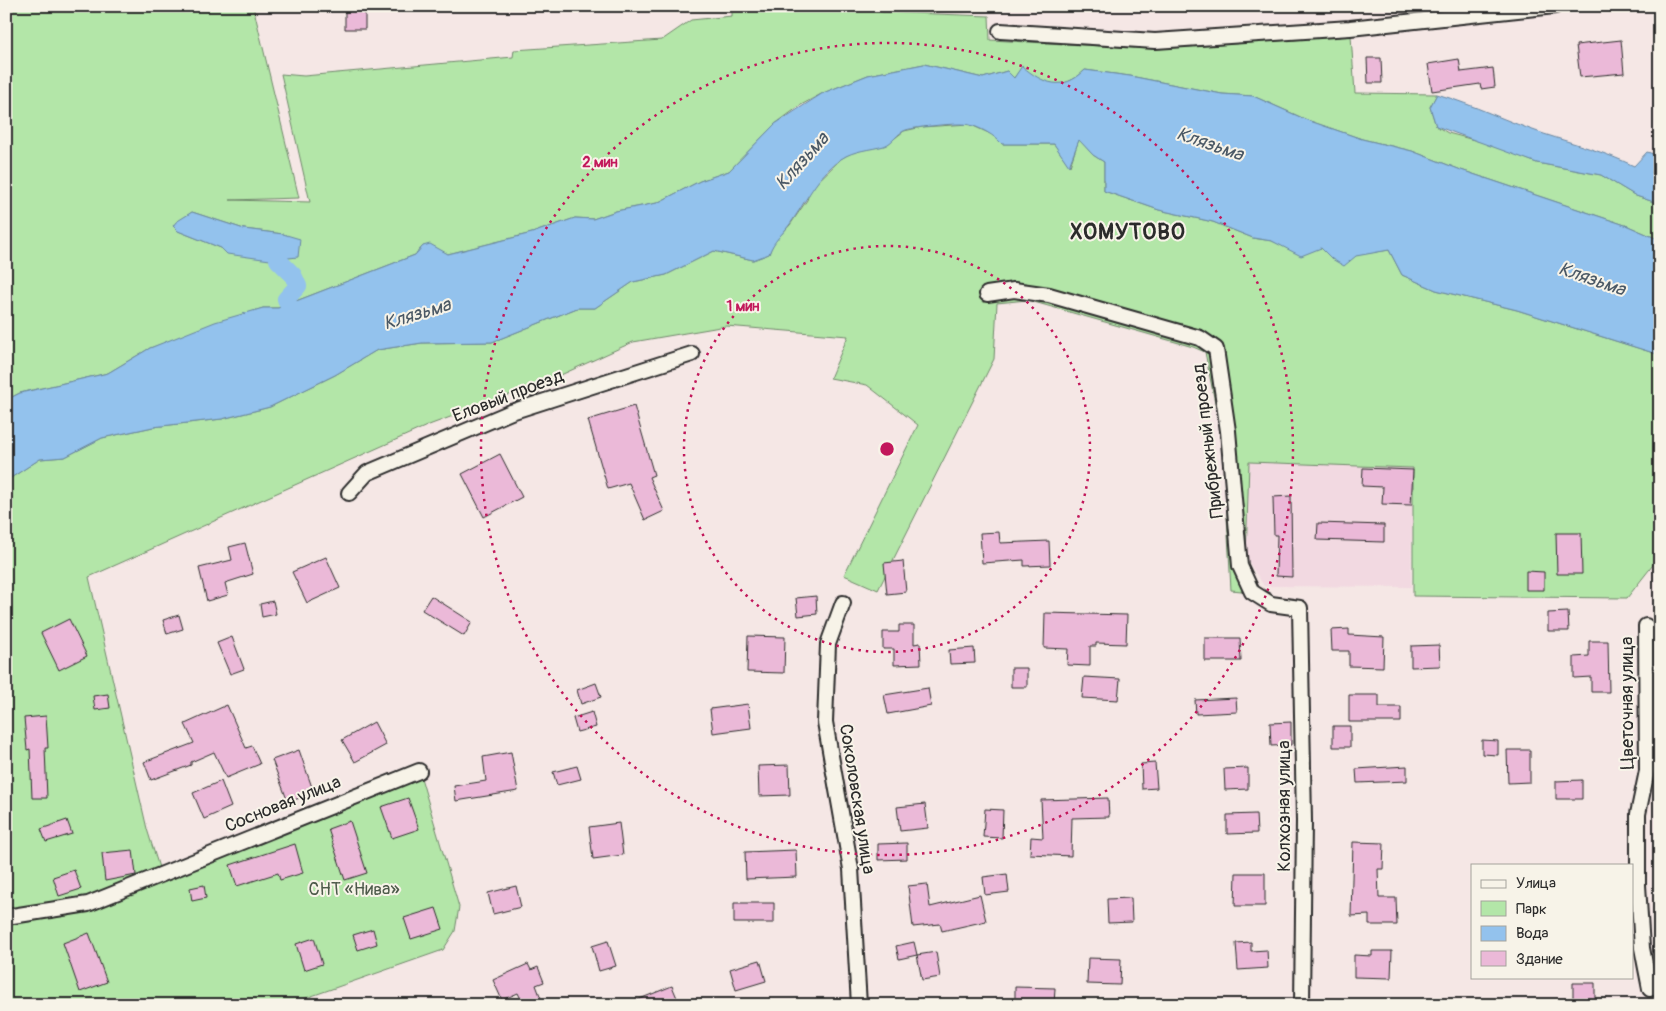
<svg xmlns="http://www.w3.org/2000/svg" width="1666" height="1011" viewBox="0 0 1666 1011" font-family="Pangolin,sans-serif">
<rect width="100%" height="100%" fill="#f5e7e5"/>
<filter id="ink" filterUnits="userSpaceOnUse"><feTurbulence type="fractalNoise" baseFrequency=".02" numOctaves="2"/><feDisplacementMap in="SourceGraphic" scale="10" xChannelSelector="R" yChannelSelector="G"/><feConvolveMatrix kernelMatrix="1 2 1 2 8 2 1 2 1" color-interpolation-filters="sRGB"/></filter>
<g filter="url(#ink)">
<path fill="#f2d9e1" d="M 1248,462 L 1413,468 L 1411,587 L 1264,586 L 1246,558 Z"/>
<path fill="#b3e6a8" stroke="#6f886a" fill-rule="evenodd" d="M 6,6 L 253,6 L 299,198 L 230,200 L 310,202 L 281,74 L 304,76 L 513,57 L 514,50 L 662,40 L 691,20 L 732,16 L 732,6 L 867,6 L 882,12 L 989,16 L 990,40 L 1157,49 L 1351,36 L 1355,93 L 1437,94 L 1430,107 L 1436,126 L 1448,133 L 1489,144 L 1537,163 L 1601,175 L 1636,196 L 1660,204 L 1660,240 L 1628,226 L 1461,170 L 1412,151 L 1362,139 L 1307,120 L 1253,96 L 1222,94 L 1130,76 L 1085,70 C 1063,92 1044,85 1022,67 L 1014,78 L 1007,71 L 983,78 L 924,64 L 868,75 L 823,93 L 801,105 L 775,124 L 729,171 L 700,181 L 657,203 L 616,211 L 593,219 L 575,218 L 532,233 L 448,254 L 423,246 L 415,255 L 278,308 L 263,308 L 150,348 L 108,373 L 20,393 L 6,400 ZM 192,212 L 244,229 L 283,234 L 298,256 L 287,258 L 221,248 L 178,231 L 173,226 Z
M 969,124 L 993,135 L 1002,144 L 1054,144 L 1070,166 L 1079,139 L 1093,155 L 1104,162 L 1104,191 L 1159,210 L 1213,222 L 1253,238 L 1272,241 L 1286,247 L 1321,248 L 1332,259 L 1389,250 L 1402,275 L 1436,290 L 1517,310 L 1660,355 L 1660,556 L 1627,598 L 1413,596 L 1413,468 L 1249,462 L 1246,558 L 1252,592 L 1231,590 L 1223,443 L 1205,352 L 1193,347 L 1027,300 L 997,303 L 994,359 L 878,590 L 844,575 L 918,425 L 867,385 L 830,378 L 848,336 L 726,326 L 633,342 L 552,379 L 429,425 L 89,577 L 147,829 L 161,874 L 419,771 L 459,907 L 455,931 L 443,950 L 286,1005 L 6,1005 L 6,481 L 40,459 L 65,457 L 102,438 L 153,427 L 222,419 L 270,407 L 335,375 L 377,350 L 422,343 L 492,342 L 577,308 L 595,308 L 633,282 L 666,275 L 714,251 L 753,260 L 769,254 L 773,243 L 790,225 L 807,200 L 811,188 L 842,158 L 853,152 L 886,145 L 904,131 L 922,127 Z"/>
<path fill="#93c2ed" stroke="#69869f" d="M 924,64 L 983,78 L 1007,71 L 1014,78 L 1022,66 C 1043,84 1063,92 1085,70 L 1130,76 L 1222,94 L 1253,96 L 1307,120 L 1362,139 L 1412,151 L 1461,170 L 1628,226 L 1660,240 L 1660,355 L 1517,310 L 1436,290 L 1402,275 L 1389,250 L 1356,256 L 1344,266 L 1332,259 L 1321,248 L 1301,256 L 1272,241 L 1253,238 L 1213,222 L 1159,210 L 1104,191 L 1104,162 L 1093,155 L 1079,140 L 1069,166 L 1054,144 L 1002,144 C 994,135 981,128 970,125 C 960,122 916,127 906,130 C 897,133 893,143 884,146 C 870,150 854,150 841,159 C 816,177 807,200 790,224 C 782,235 774,240 769,254 L 753,260 L 714,251 L 666,275 L 633,282 L 595,308 L 577,308 L 492,342 L 422,343 L 377,350 L 335,375 L 270,407 L 222,419 L 153,427 L 102,438 L 65,457 L 40,459 L 6,481 L 6,400 L 20,393 L 108,373 L 150,348 L 215,322 L 263,308 L 278,308 L 415,255 L 423,246 L 430,244 L 448,254 L 532,233 L 575,218 L 593,219 L 616,211 L 657,203 L 700,181 L 729,171 L 775,124 L 823,93 L 868,75 Z
M 1437,94 C 1474,105 1508,122 1544,134 C 1575,144 1605,152 1634,166 L 1647,152 L 1657,155 L 1652,173 L 1660,181 L 1660,204 L 1636,196 L 1601,175 L 1537,163 L 1436,126 L 1430,107 Z
M 192,212 L 244,229 L 283,234 L 300,239 L 298,257 L 270,260 L 227,254 L 221,248 L 178,231 L 173,226 L 176,222 Z"/>
<g fill="none" stroke-linecap="round" stroke-linejoin="round">
<path stroke="#93c2ed" stroke-width="18" d="M 278,260 L 293,275 L 298,286 L 286,299 L 297,325"/>
</g>
<path fill="#ebb9d8" stroke="#2b2b2b" d="M 345,6 L 365,6 L 365,29 L 345,29 Z
M 1621,40 L 1624,73 L 1580,77 L 1576,45 Z
M 1367,58 L 1381,58 L 1382,83 L 1368,83 Z
M 1459,59 L 1461,72 L 1493,68 L 1495,87 L 1481,89 L 1480,84 L 1432,91 L 1428,64 Z
M 634,406 L 654,475 L 649,477 L 664,511 L 645,520 L 629,483 L 608,489 L 588,420 Z
M 500,454 L 522,497 L 484,517 L 462,474 Z
M 1363,468 L 1413,470 L 1411,505 L 1382,504 L 1383,487 L 1362,486 Z
M 1291,496 L 1292,577 L 1276,576 L 1277,535 L 1274,535 L 1273,497 Z
M 1318,523 L 1384,525 L 1384,542 L 1317,540 Z
M 999,532 L 1000,543 L 1049,541 L 1050,565 L 1024,566 L 1024,560 L 982,563 L 980,533 Z
M 1556,533 L 1581,533 L 1582,574 L 1557,574 Z
M 245,543 L 253,574 L 225,583 L 228,595 L 207,601 L 199,568 L 232,560 L 229,547 Z
M 326,557 L 340,588 L 307,603 L 292,572 Z
M 903,561 L 906,592 L 887,594 L 884,563 Z
M 1526,571 L 1544,572 L 1544,590 L 1526,590 Z
M 431,596 L 472,622 L 464,636 L 422,610 Z
M 816,596 L 817,614 L 798,616 L 796,598 Z
M 273,601 L 276,614 L 262,617 L 260,604 Z
M 1568,612 L 1569,631 L 1548,631 L 1548,613 Z
M 1045,613 L 1127,615 L 1126,644 L 1096,643 L 1096,646 L 1090,646 L 1090,666 L 1067,665 L 1068,649 L 1044,648 Z
M 179,615 L 183,629 L 167,634 L 163,620 Z
M 69,619 L 87,656 L 59,670 L 41,633 Z
M 899,625 L 914,625 L 914,644 L 920,643 L 921,664 L 894,665 L 894,649 L 883,649 L 883,632 L 899,632 Z
M 1349,629 L 1349,635 L 1384,637 L 1383,667 L 1349,666 L 1349,651 L 1332,651 L 1331,630 Z
M 748,636 L 785,637 L 784,673 L 747,672 Z
M 232,637 L 244,669 L 230,674 L 217,643 Z
M 1205,638 L 1240,638 L 1241,661 L 1205,661 Z
M 1589,641 L 1608,641 L 1609,692 L 1591,692 L 1591,677 L 1574,678 L 1574,657 L 1589,656 Z
M 1439,645 L 1440,666 L 1411,667 L 1411,646 Z
M 974,648 L 975,663 L 950,664 L 949,650 Z
M 1011,668 L 1027,668 L 1027,687 L 1011,687 Z
M 1084,677 L 1120,679 L 1118,700 L 1082,698 Z
M 596,683 L 601,697 L 581,704 L 577,690 Z
M 928,688 L 931,706 L 888,714 L 884,695 Z
M 108,694 L 110,708 L 95,710 L 93,696 Z
M 1349,695 L 1379,695 L 1379,707 L 1401,707 L 1401,722 L 1349,722 Z
M 1236,698 L 1237,712 L 1196,714 L 1195,700 Z
M 748,704 L 751,728 L 713,733 L 710,709 Z
M 227,705 L 246,748 L 252,746 L 260,764 L 226,778 L 214,752 L 191,762 L 191,765 L 151,780 L 144,762 L 194,743 L 185,724 Z
M 592,712 L 596,727 L 577,732 L 573,718 Z
M 46,716 L 48,748 L 45,748 L 47,798 L 32,798 L 30,749 L 27,750 L 24,718 Z
M 374,722 L 386,745 L 355,762 L 342,740 Z
M 1291,722 L 1291,745 L 1271,746 L 1270,723 Z
M 1333,726 L 1350,726 L 1350,747 L 1333,747 Z
M 1482,740 L 1498,741 L 1498,755 L 1482,754 Z
M 299,750 L 314,793 L 288,802 L 272,760 Z
M 1507,750 L 1530,750 L 1530,782 L 1508,783 Z
M 511,752 L 518,791 L 456,801 L 454,786 L 486,781 L 483,757 Z
M 1155,763 L 1157,788 L 1142,789 L 1141,764 Z
M 789,765 L 790,795 L 759,796 L 758,766 Z
M 577,766 L 581,779 L 557,785 L 553,772 Z
M 1407,766 L 1407,781 L 1357,783 L 1356,769 Z
M 1248,768 L 1248,789 L 1225,790 L 1224,769 Z
M 1582,780 L 1582,799 L 1556,799 L 1556,781 Z
M 221,781 L 231,807 L 204,819 L 193,793 Z
M 408,798 L 419,829 L 392,838 L 381,807 Z
M 1108,798 L 1109,817 L 1072,818 L 1071,856 L 1030,854 L 1031,837 L 1043,838 L 1041,800 Z
M 925,804 L 928,828 L 900,831 L 897,807 Z
M 985,809 L 1003,810 L 1002,838 L 983,837 Z
M 1256,814 L 1257,833 L 1227,834 L 1227,815 Z
M 67,820 L 72,834 L 46,842 L 41,829 Z
M 350,821 L 367,873 L 345,880 L 328,829 Z
M 619,823 L 623,855 L 593,859 L 589,827 Z
M 1353,842 L 1384,843 L 1383,869 L 1378,869 L 1379,898 L 1396,898 L 1397,925 L 1369,925 L 1369,915 L 1351,916 Z
M 907,843 L 907,859 L 878,860 L 878,844 Z
M 295,844 L 303,873 L 280,880 L 278,873 L 237,886 L 230,865 Z
M 133,850 L 136,875 L 105,881 L 102,853 Z
M 796,850 L 797,877 L 746,879 L 745,852 Z
M 74,870 L 81,889 L 59,896 L 53,877 Z
M 1236,873 L 1265,873 L 1265,906 L 1235,906 Z
M 1007,874 L 1009,892 L 985,895 L 983,877 Z
M 927,884 L 930,907 L 980,895 L 986,921 L 942,931 L 940,924 L 913,927 L 908,886 Z
M 204,885 L 206,898 L 192,901 L 190,888 Z
M 516,886 L 521,907 L 493,914 L 488,893 Z
M 1131,898 L 1132,922 L 1108,923 L 1107,899 Z
M 734,903 L 774,903 L 774,923 L 734,923 Z
M 436,908 L 443,929 L 411,939 L 404,918 Z
M 373,929 L 377,944 L 358,950 L 353,935 Z
M 89,933 L 107,982 L 80,992 L 63,943 Z
M 314,938 L 322,964 L 304,970 L 296,944 Z
M 608,941 L 616,966 L 599,971 L 592,946 Z
M 914,942 L 917,955 L 899,959 L 896,946 Z
M 1251,942 L 1251,951 L 1267,950 L 1268,968 L 1238,970 L 1236,943 Z
M 1372,951 L 1392,951 L 1391,978 L 1354,977 L 1354,955 L 1372,956 Z
M 936,952 L 940,977 L 922,980 L 917,955 Z
M 1088,958 L 1121,959 L 1120,985 L 1087,984 Z
M 760,960 L 766,981 L 736,990 L 730,969 Z
M 528,964 L 531,970 L 538,967 L 544,982 L 536,985 L 542,1001 L 533,1005 L 524,1005 L 518,993 L 502,1000 L 493,980 Z
M 1573,983 L 1595,983 L 1595,1005 L 1573,1005 Z
M 672,986 L 680,1005 L 627,1005 L 627,1004 Z
M 1015,987 L 1055,988 L 1054,1005 L 1015,1005 Z"/>
<g fill="none" stroke-linecap="round" stroke-linejoin="round">
<defs>
<path id="street" d="M 1000,31 L 1155,41 L 1350,28 L 1555,6
M 987,294 L 1014,290 L 1049,295 L 1200,338 L 1216,349 L 1228,431 L 1240,566 L 1252,592 L 1271,604 L 1300,608 L 1304,821 L 1302,1005
M 349,493 L 367,473 L 511,412 L 692,354
M 843,603 L 828,644 L 825,722 L 851,869 L 859,1005
M 1646,626 L 1647,771 L 1638,814 L 1638,885 L 1642,948 L 1650,989
M 6,917 L 88,904 L 419,771"/>
</defs>
<use href="#street" stroke="#2b2b2b" stroke-width="18"/>
<use href="#street" stroke="#f7f3e8" stroke-width="14"/>
</g>
</g>
<g fill="none" stroke="#c2185b" stroke-width="2.5" stroke-dasharray="2.5 5">
<circle cx="887" cy="449" r="203"/>
<circle cx="887" cy="449" r="406"/>
</g>
<g text-anchor="middle" dominant-baseline="central" stroke-width="4" stroke-linejoin="round" paint-order="stroke">
<g font-size="18" fill="#2b2b2b" stroke="#f7f3e8">
<text transform="translate(508 396) rotate(-21)">Еловый проезд</text>
<text transform="translate(1208 441) rotate(-97)">Прибрежный проезд</text>
<text transform="translate(1627 703) rotate(-90)">Цветочная улица</text>
<text transform="translate(857 799) rotate(81)">Соколовская улица</text>
<text transform="translate(283 804) rotate(-22)">Сосновая улица</text>
<text transform="translate(1284 806) rotate(-90)">Колхозная улица</text>
</g>
<g font-size="18" fill="#4d5a4a" stroke="#f7f3e8">
<text x="354" y="889">СНТ «Нива»</text>
</g>
<g font-size="19" font-style="italic" fill="#4a5865" stroke="#f7f3e8">
<text transform="translate(1210 144) rotate(19)">Клязьма</text>
<text transform="translate(802 161) rotate(-48)">Клязьма</text>
<text transform="translate(1592 279) rotate(19)">Клязьма</text>
<text transform="translate(417 314) rotate(-17)">Клязьма</text>
</g>
<g font-size="22" font-weight="bold" letter-spacing="1" fill="#2b2b2b" stroke="#f7f3e8">
<text x="1128" y="232">ХОМУТОВО</text>
</g>
</g>
<circle cx="887" cy="449" r="8" fill="#c2185b" stroke="#f7f3e8" stroke-width="2.5"/>
<g font-size="15" text-anchor="middle" font-weight="bold" fill="#c2185b" stroke="#f7f3e8" stroke-width="4" stroke-linejoin="round" paint-order="stroke">
<text x="600" y="167">2 мин</text>
<text x="743" y="311">1 мин</text>
</g>
<rect width="1666" height="1011" fill="none" stroke="#f7f3e8" stroke-width="25"/>
<rect x="12" y="12" width="1641" height="986" fill="none" stroke="#2b2b2b" stroke-width="2" filter="url(#ink)"/>
<rect x="1471" y="864" width="162" height="115" fill="#f7f3e8" stroke="#a5a39c"/>
<rect x="1481" y="880" width="25" height="8" fill="#f7f3e8" stroke="#a5a39c"/>
<text x="1516" y="888" font-size="15" fill="#2b2b2b">Улица</text>
<rect x="1481" y="901" width="25" height="15" fill="#b3e6a8" stroke="#a5a39c"/>
<text x="1516" y="914" font-size="15" fill="#2b2b2b">Парк</text>
<rect x="1481" y="926" width="25" height="15" fill="#93c2ed" stroke="#a5a39c"/>
<text x="1516" y="938" font-size="15" fill="#2b2b2b">Вода</text>
<rect x="1481" y="951" width="25" height="15" fill="#ebb9d8" stroke="#a5a39c"/>
<text x="1516" y="964" font-size="15" fill="#2b2b2b">Здание</text>
</svg>
